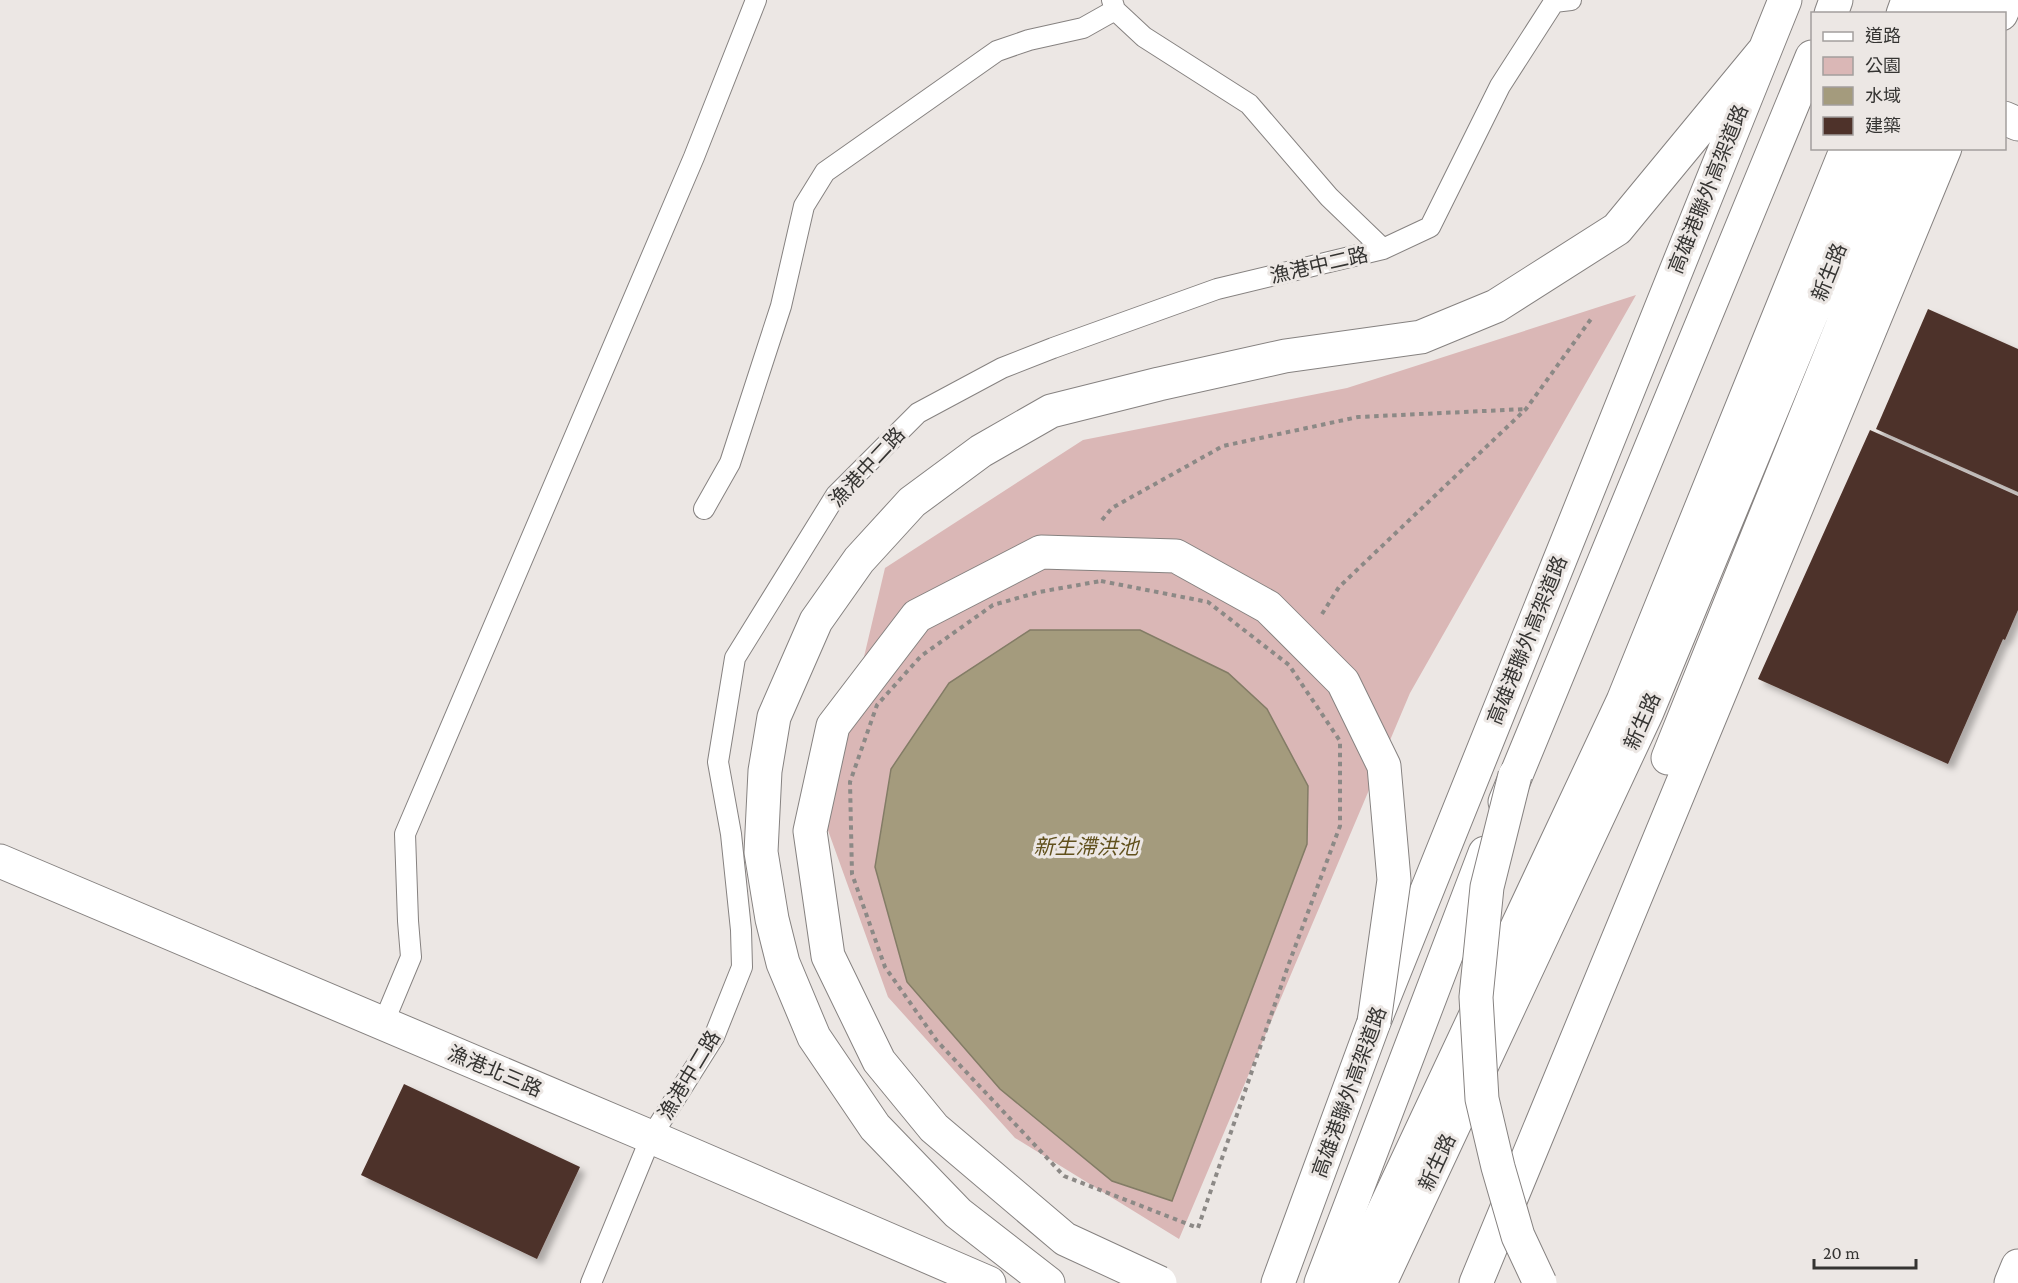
<svg xmlns="http://www.w3.org/2000/svg" width="2018" height="1283" viewBox="0 0 2018 1283" font-family="'Crimson Pro','Noto Sans TC',serif">
<defs>
<filter id="shadow"><feDropShadow dx="5.5" dy="5.5" stdDeviation="3" flood-color="#0004"/></filter>
</defs>
<rect width="100%" height="100%" fill="#ece7e4"/>
<path fill="#dab7b6" d="M 1636,295 L 1410,693 L 1179,1239 L 1015,1138 L 888,997 L 825,822 L 885,568 L 1083,440 L 1347,388 Z"/>
<path fill="#a49b7d" stroke="#837c66" stroke-width="1.5" d="M 1030,630 L 1140,630 L 1228,673 L 1267,709 L 1308,786 L 1307,844 L 1172,1201 L 1112,1181 L 1000,1089 L 907,982 L 875,867 L 891,769 L 949,683 Z"/>
<path fill="#4e322a" filter="url(#shadow)" d="M 1928,309 L 2018,349 L 2018,492 L 1876,429 Z
M 1870,430 L 2018,496 L 2018,610 L 2005,640 L 2003,639 L 1948,764 L 1758,679 Z
M 404,1084 L 580,1167 L 537,1259 L 361,1175 Z"/>
<g fill="none" stroke-linecap="round" stroke-linejoin="round">
<defs>
<path id="lane" d="M 1112,0 L 1115,10 L 1144,37 L 1249,104 L 1329,197 L 1383,249
M 704,509 L 730,463 L 781,306 L 804,206 L 825,172 L 997,51 L 1029,40 L 1083,28 L 1115,10
M 383,1024 L 411,957 L 408,921 L 405,834 L 694,157 L 756,0
M 591,1283 L 651,1137 L 714,1037 L 742,967 L 741,930 L 731,834 L 718,762 L 735,658 L 836,495 L 918,413 L 1002,368 L 1053,348 L 1217,289 L 1383,249 L 1430,227 L 1500,86 L 1554,2 L 1571,0"/>
<path id="street" d="M 2004,118 L 2018,124
M 0,861 L 651,1137 L 989,1283
M 2011,1283 L 2018,1266"/>
<path id="secondary" d="M 1903,14 L 1908,0
M 1936,14 L 1941,0
M 1970,14 L 1975,0
M 2001,14 L 2007,0
M 1668,758 L 1914,148
M 1350,1283 L 1623,701 L 1847,148
M 1380,1283 L 1647,712 L 1880,148
M 1476,1283 L 1945,148"/>
<path id="highway" d="M 1831,14 L 1836,0
M 1505,802 L 1812,57
M 1048,1283 L 958,1213 L 875,1127 L 814,1037 L 783,963 L 772,919 L 761,852 L 765,771 L 774,717 L 816,621 L 859,560 L 912,502 L 981,451 L 1051,411 L 1159,384 L 1285,356 L 1421,337 L 1496,306 L 1617,229 L 1763,52
M 1278,1283 L 1374,1022 L 1785,0
M 1321,1283 L 1485,853"/>
</defs>
<use href="#lane" stroke="#868280" stroke-width="22"/>
<use href="#street" stroke="#868280" stroke-width="35"/>
<use href="#secondary" stroke="#868280" stroke-width="35"/>
<use href="#highway" stroke="#868280" stroke-width="35"/>
<path stroke="#8c8986" stroke-width="4" stroke-dasharray="4.5 4.5" stroke-linecap="butt" d="M 1102,520 L 1112,508 L 1223,446 L 1358,417 L 1526,409
M 1101,581 L 1208,602 L 1289,665 L 1340,741 L 1340,826 L 1288,966 L 1198,1228 L 1064,1176 L 937,1041 L 885,967 L 852,874 L 850,782 L 877,705 L 921,656 L 993,605 L 1039,592 Z
M 1322,614 L 1339,587 L 1526,409 L 1591,319"/>
<use href="#lane" stroke="#fff" stroke-width="20"/>
<use href="#street" stroke="#fff" stroke-width="33"/>
<use href="#secondary" stroke="#fff" stroke-width="33"/>
<use href="#highway" stroke="#fff" stroke-width="33"/>
<defs>
<path id="highway-bridge" d="M 1515,775 L 1487,887 L 1476,997 L 1482,1099 L 1498,1167 L 1518,1236 L 1540,1283
M 1160,1283 L 1065,1239 L 934,1128 L 879,1061 L 828,956 L 810,831 L 833,726 L 917,616 L 1041,552 L 1176,556 L 1268,607 L 1343,682 L 1384,766 L 1394,880 L 1374,1022"/>
</defs>
<use href="#highway-bridge" stroke="#868280" stroke-width="35" stroke-linecap="butt"/>
<use href="#highway-bridge" stroke="#fff" stroke-width="33"/>
</g>
<g text-anchor="middle" dominant-baseline="central" stroke-width="6" stroke-linejoin="round" paint-order="stroke">
<g font-size="20" fill="#353432" stroke="#ece7e4">
<text transform="translate(1708 189) rotate(-68)">高雄港聯外高架道路</text>
<text transform="translate(1319 265) rotate(-13)">漁港中二路</text>
<text transform="translate(1829 272) rotate(-68)">新生路</text>
<text transform="translate(867 467) rotate(-47)">漁港中二路</text>
<text transform="translate(1527 640) rotate(-68)">高雄港聯外高架道路</text>
<text transform="translate(1642 721) rotate(-66)">新生路</text>
<text transform="translate(495 1071) rotate(23)">漁港北三路</text>
<text transform="translate(689 1075) rotate(-59)">漁港中二路</text>
<text transform="translate(1349 1092) rotate(-70)">高雄港聯外高架道路</text>
<text transform="translate(1437 1162) rotate(-65)">新生路</text>
</g>
<g font-size="21" font-style="italic" fill="#61511d" stroke="#ece7e4">
<text x="1086" y="847">新生滯洪池</text>
</g>
</g>
<rect x="1811" y="12" width="195" height="138" fill="#ece7e4" stroke="#a39f9d" stroke-width="1.5"/>
<rect x="1823" y="32" width="30" height="9" fill="#ffffff" stroke="#a39f9d" stroke-width="1.5"/>
<text x="1865" y="42" font-size="18" fill="#353432">道路</text>
<rect x="1823" y="57" width="30" height="18" fill="#dab7b6" stroke="#a39f9d" stroke-width="1.5"/>
<text x="1865" y="72" font-size="18" fill="#353432">公園</text>
<rect x="1823" y="87" width="30" height="18" fill="#a49b7d" stroke="#a39f9d" stroke-width="1.5"/>
<text x="1865" y="102" font-size="18" fill="#353432">水域</text>
<rect x="1823" y="117" width="30" height="18" fill="#4e322a" stroke="#a39f9d" stroke-width="1.5"/>
<text x="1865" y="132" font-size="18" fill="#353432">建築</text>
<path d="M1814 1259v9h102v-9" fill="none" stroke="#353432" stroke-width="3"/>
<text x="1823" y="1259" font-size="18" fill="#353432" stroke="#ece7e4" stroke-width="4.5" paint-order="stroke">20 m</text>
</svg>
